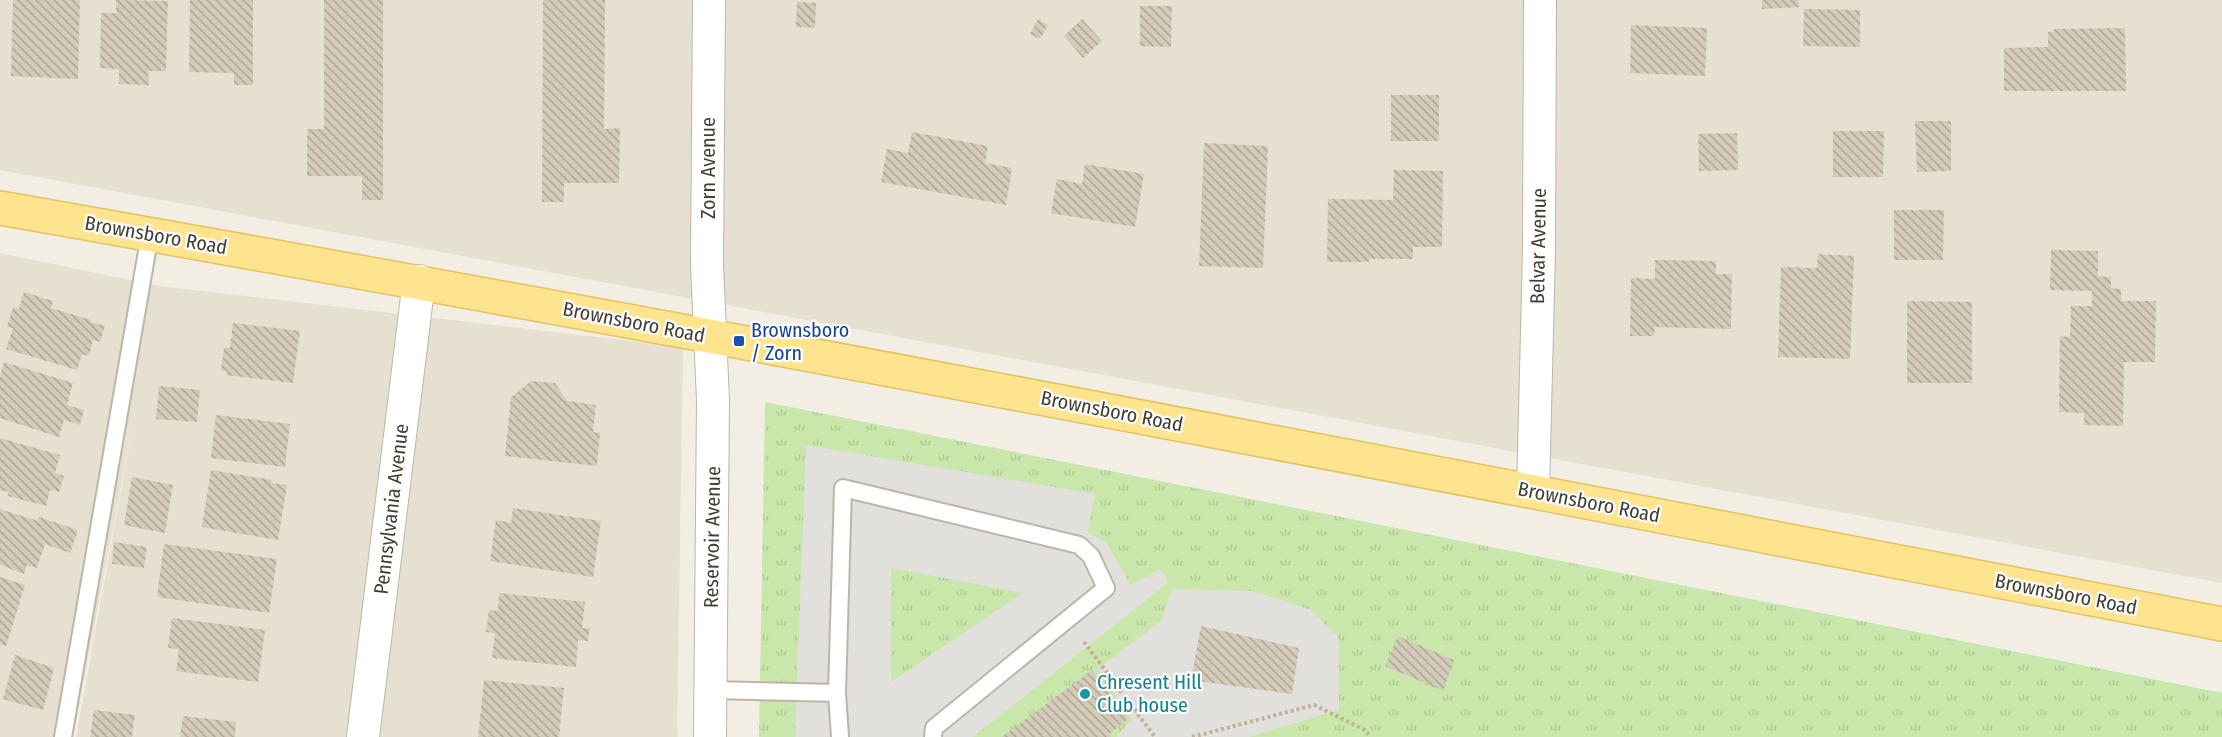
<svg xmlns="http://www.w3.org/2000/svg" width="2222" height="737" viewBox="0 0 2222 737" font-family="'Fira Sans Condensed',sans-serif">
<defs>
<pattern id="grass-tufts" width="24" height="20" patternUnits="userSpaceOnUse" patternTransform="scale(1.5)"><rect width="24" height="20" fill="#c9e7ab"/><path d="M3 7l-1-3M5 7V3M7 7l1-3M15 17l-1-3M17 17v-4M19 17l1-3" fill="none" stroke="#aec794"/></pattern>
<pattern id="building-back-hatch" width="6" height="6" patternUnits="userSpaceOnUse" patternTransform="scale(1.5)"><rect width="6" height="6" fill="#d3cab8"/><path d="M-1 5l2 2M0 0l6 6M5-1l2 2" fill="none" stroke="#ada596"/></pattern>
</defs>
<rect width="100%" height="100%" fill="#f2eee3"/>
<path fill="#e6e0d1" d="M 0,0 L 2222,0 L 2222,583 L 0,170 Z
M 0,253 L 159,286 L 683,347 L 677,737 L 76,737 L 136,408 L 73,737 L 0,737 Z"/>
<path fill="url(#grass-tufts)" d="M 765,402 L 2222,693 L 2222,737 L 759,737 Z"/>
<path fill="#e2e0dc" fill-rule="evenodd" d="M 806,445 L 1095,494 L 1088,533 L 1106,542 L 1131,585 L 1160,569 L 1169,582 L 973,737 L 795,737 ZM 891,568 L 1023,593 L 891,682 Z
M 1172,589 L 1253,591 L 1311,610 L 1339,638 L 1339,710 L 1249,737 L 1118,737 L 1117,735 L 1132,720 L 1098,669 L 1162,620 Z"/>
<path fill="url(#building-back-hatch)" d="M 13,0 L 80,0 L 78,79 L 11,76 Z
M 116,0 L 168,1 L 166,71 L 148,71 L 149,85 L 119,84 L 119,69 L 100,68 L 101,13 L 116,13 Z
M 190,0 L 253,0 L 253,85 L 234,85 L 234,73 L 189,72 Z
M 324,0 L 383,0 L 383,200 L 362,200 L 362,176 L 307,176 L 307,129 L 324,129 Z
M 543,0 L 605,0 L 604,129 L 620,128 L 619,183 L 564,183 L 564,202 L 542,202 Z
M 1762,0 L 1798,0 L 1799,7 L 1762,9 Z
M 797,2 L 816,3 L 815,28 L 796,27 Z
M 1140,6 L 1172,6 L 1171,47 L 1140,46 Z
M 1804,9 L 1860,10 L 1860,47 L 1803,46 Z
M 1038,19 L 1048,25 L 1040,39 L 1030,34 Z
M 1082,19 L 1102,41 L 1083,58 L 1064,36 Z
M 1631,25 L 1707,28 L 1705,76 L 1630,73 Z
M 2125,28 L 2126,91 L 2004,91 L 2004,48 L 2048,47 L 2048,32 L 2054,31 L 2054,29 Z
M 1391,95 L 1439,95 L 1439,141 L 1391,141 Z
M 1915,121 L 1951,121 L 1951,171 L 1917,172 Z
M 1833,131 L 1884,131 L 1883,177 L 1833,177 Z
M 912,132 L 988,146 L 985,163 L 1012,168 L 1006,205 L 881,182 L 887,149 L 908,153 Z
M 1737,133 L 1738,170 L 1699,171 L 1698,134 Z
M 1204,143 L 1268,146 L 1263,268 L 1199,266 Z
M 1085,164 L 1144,174 L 1135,227 L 1051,213 L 1057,179 L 1082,184 Z
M 1394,170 L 1443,171 L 1442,247 L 1413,247 L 1413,259 L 1369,259 L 1369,262 L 1327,262 L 1328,199 L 1393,200 Z
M 1894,210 L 1944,210 L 1943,260 L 1894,260 Z
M 2051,250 L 2098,251 L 2098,276 L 2111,277 L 2111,288 L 2121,289 L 2121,301 L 2156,301 L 2155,362 L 2124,362 L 2123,426 L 2084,425 L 2084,413 L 2059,412 L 2060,336 L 2070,337 L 2071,306 L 2092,306 L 2092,291 L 2050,290 Z
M 1818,254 L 1854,256 L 1850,359 L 1778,357 L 1781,267 L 1817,268 Z
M 1655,260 L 1716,261 L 1716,274 L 1732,274 L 1731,329 L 1655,327 L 1654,336 L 1630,336 L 1631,278 L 1655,279 Z
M 24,292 L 53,301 L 51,308 L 91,320 L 90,322 L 105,326 L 100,342 L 93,340 L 89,356 L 82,354 L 77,370 L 6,349 L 13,328 L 7,327 L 13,307 L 19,309 Z
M 1907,301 L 1972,302 L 1972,383 L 1907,383 Z
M 233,323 L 300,331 L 293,383 L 226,375 L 227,371 L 221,370 L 224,348 L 230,348 Z
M 4,362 L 73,383 L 67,405 L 84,410 L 80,425 L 64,420 L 59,437 L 0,418 L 0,377 Z
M 531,381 L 555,383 L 567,401 L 596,405 L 593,432 L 600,433 L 597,466 L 505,456 L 511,397 Z
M 159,386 L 200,390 L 197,422 L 156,419 Z
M 216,415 L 290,424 L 285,467 L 211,458 Z
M 0,438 L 60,455 L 55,473 L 64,476 L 59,492 L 50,490 L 46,506 L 8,496 L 9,492 L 0,490 Z
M 211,470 L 272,480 L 271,483 L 287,485 L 278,540 L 202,527 Z
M 132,477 L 173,485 L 165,533 L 124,525 Z
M 513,508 L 601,521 L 593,577 L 490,561 L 496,520 L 511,523 Z
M 0,509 L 38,521 L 39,517 L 78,530 L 70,553 L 45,544 L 37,568 L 27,565 L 24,574 L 0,565 Z
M 114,542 L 147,547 L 144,568 L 112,564 Z
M 164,544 L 277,559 L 269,613 L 157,597 Z
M 0,577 L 25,585 L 6,646 L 0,644 Z
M 499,593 L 585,602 L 582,628 L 590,628 L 588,641 L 578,640 L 576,667 L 492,658 L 495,633 L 486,632 L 489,610 L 498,611 Z
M 172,618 L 265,630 L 258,682 L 176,671 L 179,649 L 168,648 Z
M 1201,626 L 1299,648 L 1292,694 L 1191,680 Z
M 1398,636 L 1454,660 L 1443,691 L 1385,666 Z
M 15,655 L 54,668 L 43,710 L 3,699 Z
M 1092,670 L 1128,719 L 1109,734 L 1111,737 L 1002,737 Z
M 484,680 L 564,688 L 559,737 L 478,737 Z
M 94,710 L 135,715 L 132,737 L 90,737 Z
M 183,716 L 236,722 L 235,737 L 180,737 Z"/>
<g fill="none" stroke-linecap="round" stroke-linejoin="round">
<defs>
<path id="service" d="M 711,690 L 837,693
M 63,737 L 150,234
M 840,737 L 837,693 L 843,488 L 1079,545 L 1091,556 L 1106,588 L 934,728 L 933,737"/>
<path id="minor" d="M 709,0 L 707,264 L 713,401 L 710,737
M 1533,492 L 1539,249 L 1540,0
M 363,737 L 419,281"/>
<path id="primary" d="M 0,208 C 742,338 1482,482 2222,624"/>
</defs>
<use href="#service" stroke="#bdb6a6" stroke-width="20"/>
<use href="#minor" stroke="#bdb6a6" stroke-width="34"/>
<use href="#primary" stroke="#e4c25f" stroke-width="36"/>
<path stroke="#bfb297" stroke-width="4" stroke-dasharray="3 3" stroke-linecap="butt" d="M 1084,642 L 1155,737
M 1192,737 L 1314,705 L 1365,730 L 1370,737"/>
<use href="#service" stroke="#fff" stroke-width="16"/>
<use href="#minor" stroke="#fff" stroke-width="32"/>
<use href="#primary" stroke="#ffe48f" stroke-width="33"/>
</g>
<rect fill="#1a4fb4" stroke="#fff" stroke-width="2" x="733" y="335" width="12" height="12" rx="3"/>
<circle fill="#0f9aa8" stroke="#fff" stroke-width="2" cx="1085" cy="694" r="6"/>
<g text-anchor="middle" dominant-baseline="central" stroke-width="4.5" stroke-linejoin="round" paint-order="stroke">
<g font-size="20" fill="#433e33" stroke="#fff">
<text transform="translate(708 168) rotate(-90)">Zorn Avenue</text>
<text transform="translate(156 235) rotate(10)">Brownsboro Road</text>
<text transform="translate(1538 246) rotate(-89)">Belvar Avenue</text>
<text transform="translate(634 322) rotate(11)">Brownsboro Road</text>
<text transform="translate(1112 411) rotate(11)">Brownsboro Road</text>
<text transform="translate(1589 502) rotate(11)">Brownsboro Road</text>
<text transform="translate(391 509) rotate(-83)">Pennsylvania Avenue</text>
<text transform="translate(712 537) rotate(-89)">Reservoir Avenue</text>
<text transform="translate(2066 594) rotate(11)">Brownsboro Road</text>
</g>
<g font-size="20" fill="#164399" stroke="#fff" text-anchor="start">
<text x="751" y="330">Brownsboro<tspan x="751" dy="23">/ Zorn</tspan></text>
</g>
<g font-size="20" fill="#0d838f" stroke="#fff" text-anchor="start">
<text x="1097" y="682">Chresent Hill<tspan x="1097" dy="23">Club house</tspan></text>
</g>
</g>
</svg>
